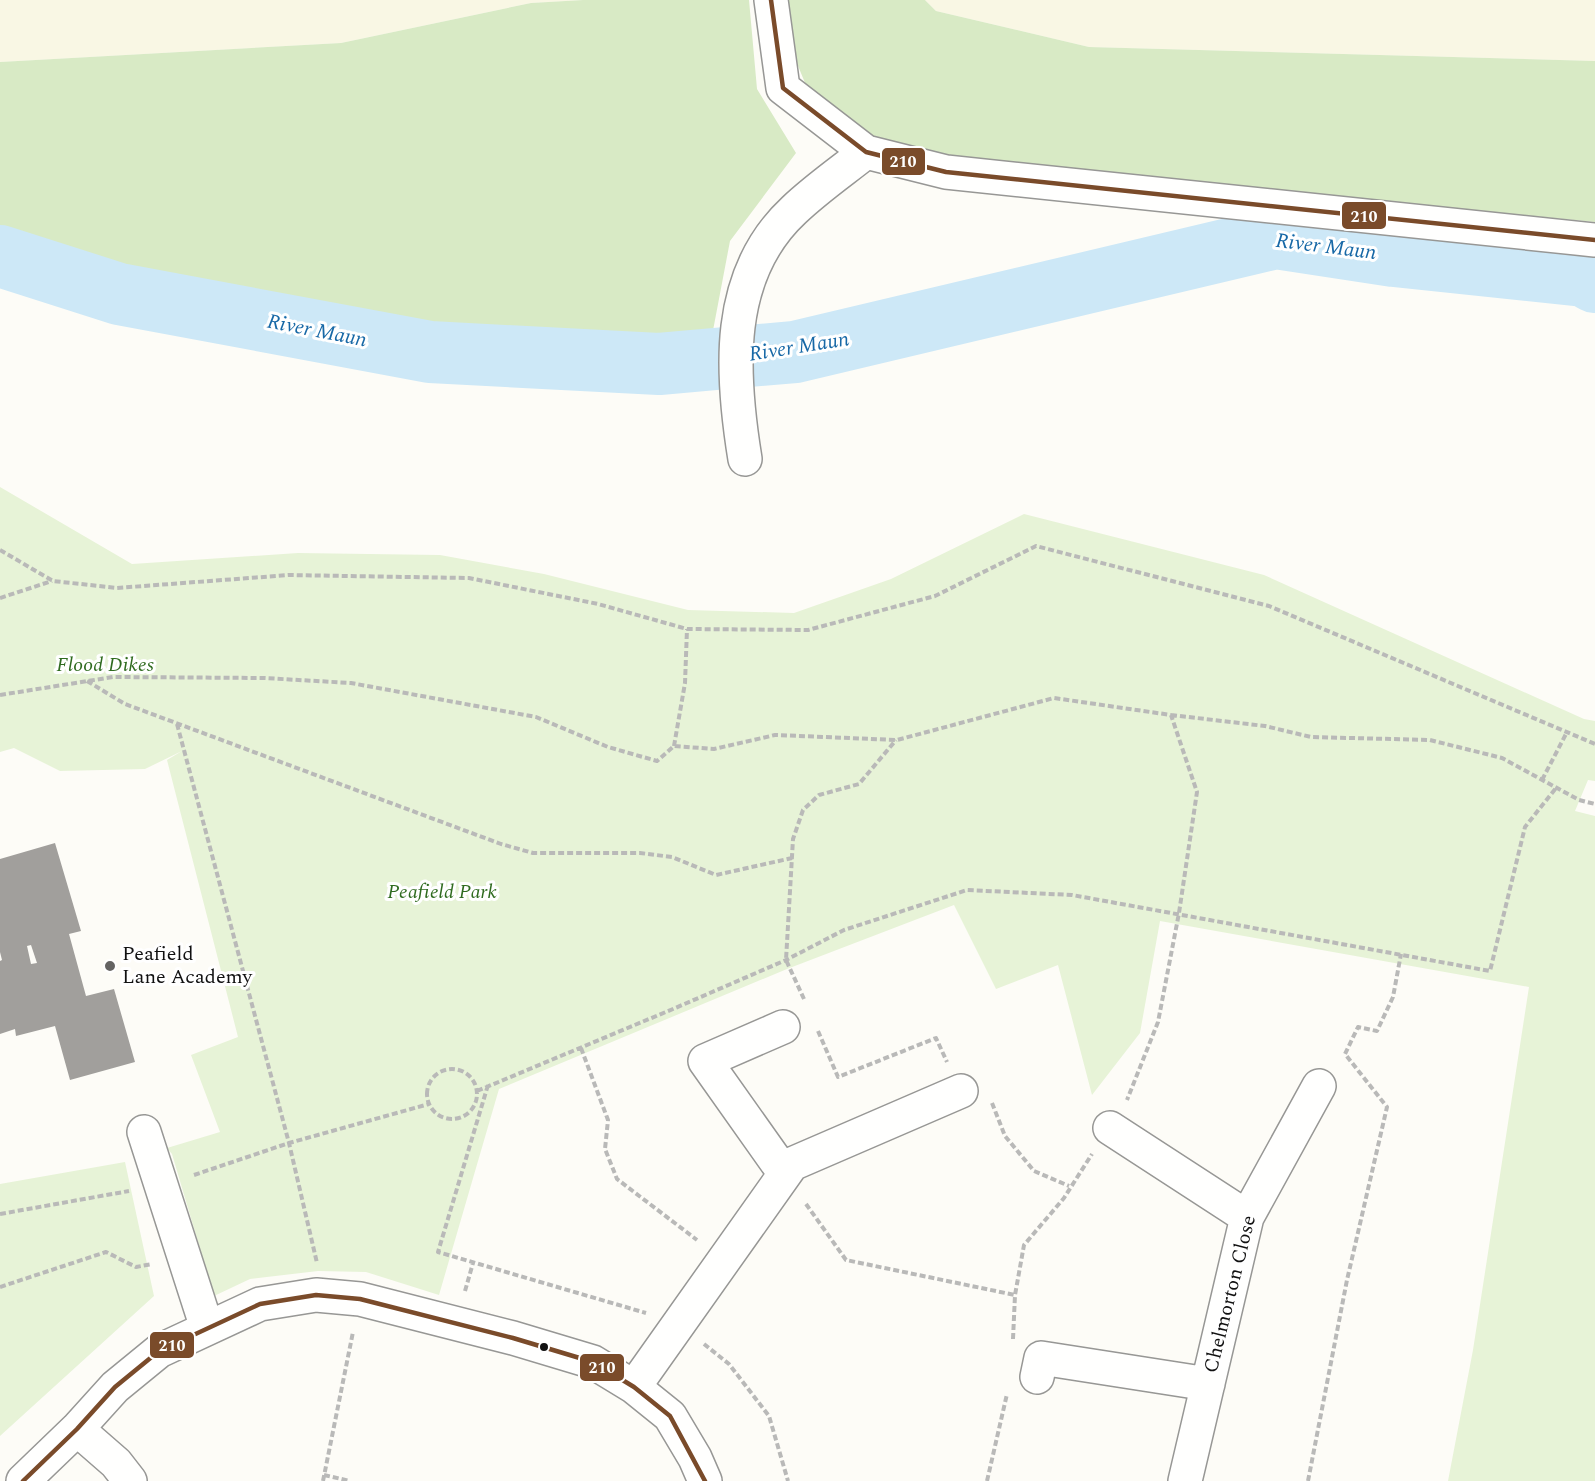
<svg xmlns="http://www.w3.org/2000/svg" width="1595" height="1481" viewBox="0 0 1595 1481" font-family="Spectral,serif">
<rect width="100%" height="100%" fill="#fdfcf7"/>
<path fill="#f9f7e4" d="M 0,0 L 583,0 L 531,3 L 341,43 L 0,62 Z
M 925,0 L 1595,0 L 1595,61 L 1089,47 L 936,11 Z"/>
<path fill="#e7f3d7" d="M 0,487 L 132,564 L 298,553 L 440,555 L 544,574 L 688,610 L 794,613 L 891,579 L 1024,514 L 1264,575 L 1584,719 L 1595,721 L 1595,781 L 1588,780 L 1575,811 L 1595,816 L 1595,1481 L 1448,1481 L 1473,1350 L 1529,987 L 1160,921 L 1140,1033 L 1092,1095 L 1058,965 L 996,989 L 954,905 L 787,969 L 499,1089 L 439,1295 L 366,1272 L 318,1271 L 250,1279 L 214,1296 L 172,1154 L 167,1148 L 220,1132 L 191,1055 L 238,1037 L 167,760 L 182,751 L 145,769 L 60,771 L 14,748 L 0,752 Z
M 125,1162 L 154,1296 L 0,1436 L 0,1184 Z"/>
<path fill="#d8eac5" d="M 583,0 L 749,0 L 757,89 L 796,153 L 730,241 L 711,341 L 448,327 L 153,281 L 0,237 L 0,62 L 341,43 L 531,3 Z
M 781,0 L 925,0 L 936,11 L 1089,47 L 1595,61 L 1595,222 L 913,157 L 857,131 L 810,95 L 787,39 Z"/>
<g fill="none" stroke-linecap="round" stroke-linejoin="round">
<path stroke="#cde8f7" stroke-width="62" d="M 0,256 L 119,294 L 430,352 L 659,364 L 795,352 L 1276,238 L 1394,256 L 1584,276 L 1595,282"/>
</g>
<path fill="#a19f9c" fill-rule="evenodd" d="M 55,843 L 81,931 L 69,934 L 86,996 L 114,989 L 135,1062 L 70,1080 L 55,1026 L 16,1036 L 15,1029 L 0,1034 L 0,961 L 2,960 L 0,952 L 0,859 ZM 31,945 L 37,963 L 31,964 L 27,946 Z"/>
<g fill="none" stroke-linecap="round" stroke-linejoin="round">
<defs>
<path id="minor" d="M 771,0 L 783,88 L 866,152 L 946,172 L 1595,240
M 745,459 C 731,373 724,275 794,210 C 816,189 842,171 866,152
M 783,1027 L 705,1061 L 785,1174
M 1110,1128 L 1247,1217
M 144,1132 L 207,1328
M 1037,1377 L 1041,1358 L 1208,1384
M 634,1387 L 792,1164 L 961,1091
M 77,1429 L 116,1463 L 130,1481
M 23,1481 L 77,1429 L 115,1387 L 159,1351 L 260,1304 L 316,1295 L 360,1299 L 513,1338 L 593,1362 L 634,1387 L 670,1416 L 695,1458 L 705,1481
M 1185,1481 L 1247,1217 L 1319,1086"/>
</defs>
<use href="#minor" stroke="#979795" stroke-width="36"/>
<path stroke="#b9b9b8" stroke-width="4" stroke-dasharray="6 3" stroke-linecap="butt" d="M 0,550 L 53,581 L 117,588 L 289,575 L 469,578 L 598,604 L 687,629 L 808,630 L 935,596 L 1036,546 L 1269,606 L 1595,744
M 0,598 L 52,581
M 87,681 L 125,704 L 501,844 L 533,853 L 640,853 L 672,857 L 716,875 L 792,858
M 0,695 L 113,677 L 264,678 L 351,683 L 536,717 L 608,747 L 657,761 L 674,746 L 714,749 L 775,735 L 897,740 L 1054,698 L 1171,715 L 1197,792 L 1179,913 L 1158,1022 L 1127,1100
M 1171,715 L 1265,726 L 1311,737 L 1430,740 L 1502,758 L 1579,800 L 1595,804
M 177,724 L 289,1143 L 317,1263
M 674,746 L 685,683 L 687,629
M 1542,780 L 1567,732
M 804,999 L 786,960 L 793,839 L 803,810 L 819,795 L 859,784 L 896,740
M 818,1031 L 838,1077 L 936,1038 L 947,1062
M 581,1048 L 608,1120 L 605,1149 L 617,1179 L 697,1240
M427 1094a25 25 0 1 1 50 0a25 25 0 1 1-50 0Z
M 488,1085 L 438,1252 L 646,1313
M 477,1091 L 673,1009 L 786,960 L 844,930 L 967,890 L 1072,895 L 1490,971 L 1525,827 L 1556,788
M 992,1103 L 1005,1136 L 1034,1171 L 1069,1186
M 194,1175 L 289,1143 L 429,1104
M 806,1204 L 846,1260 L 1015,1295
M 0,1214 L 129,1191
M 0,1287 L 106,1252 L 136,1267 L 152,1264
M 465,1291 L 473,1263
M 1013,1339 L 1015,1295 L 1024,1245 L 1064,1198 L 1092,1154
M 704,1344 L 729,1364 L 769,1416 L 788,1481
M 324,1475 L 350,1481
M 323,1481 L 353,1332
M 987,1481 L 1007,1394
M 1308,1481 L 1347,1280 L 1387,1107 L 1345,1054 L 1358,1027 L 1377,1031 L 1393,997 L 1401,954"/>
<use href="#minor" stroke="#fffffe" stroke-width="33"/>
<defs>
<path id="bus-1" d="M 771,0 L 783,88 L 866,152 L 946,172 L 1595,240
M 23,1481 L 77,1429 L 115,1387 L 159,1351 L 260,1304 L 316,1295 L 360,1299 L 513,1338 L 593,1362 L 634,1387 L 670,1416 L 705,1481"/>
</defs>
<use href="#bus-1" stroke="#fff" stroke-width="9"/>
<use href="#bus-1" stroke="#7a4b2a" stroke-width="4.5"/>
</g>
<circle fill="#646362" stroke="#fff" stroke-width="2" cx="110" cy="966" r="6"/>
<circle fill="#111" stroke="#fff" stroke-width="2" cx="544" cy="1347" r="5"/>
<g text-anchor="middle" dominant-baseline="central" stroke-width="6" stroke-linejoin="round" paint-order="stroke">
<g font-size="20" font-style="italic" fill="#2f6b1f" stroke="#fff">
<text x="105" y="665">Flood Dikes</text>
<text x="442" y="892">Peafield Park</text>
</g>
<g font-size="20" fill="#111" stroke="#fff" text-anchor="start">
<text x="122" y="954">Peafield<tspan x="122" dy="23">Lane Academy</tspan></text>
</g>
<g font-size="20" fill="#111" stroke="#fff">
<text transform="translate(1230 1294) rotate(-76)">Chelmorton Close</text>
</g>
<g font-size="21" font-style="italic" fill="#1768a6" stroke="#fff">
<text transform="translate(1326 247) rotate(7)">River Maun</text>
<text transform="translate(317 331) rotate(11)">River Maun</text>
<text transform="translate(799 347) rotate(-9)">River Maun</text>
</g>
</g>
<g stroke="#fff" stroke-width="2">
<rect x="881" y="147" width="45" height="29" rx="6" fill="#7a4b2a"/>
<rect x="1341" y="201" width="46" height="29" rx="6" fill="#7a4b2a"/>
<rect x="149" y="1331" width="46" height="28" rx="6" fill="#7a4b2a"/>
<rect x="579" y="1353" width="46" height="29" rx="6" fill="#7a4b2a"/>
</g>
<g font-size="16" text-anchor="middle" font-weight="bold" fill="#fff">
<text x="903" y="167">210</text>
<text x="1364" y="222">210</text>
<text x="172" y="1351">210</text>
<text x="602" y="1373">210</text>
</g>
</svg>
